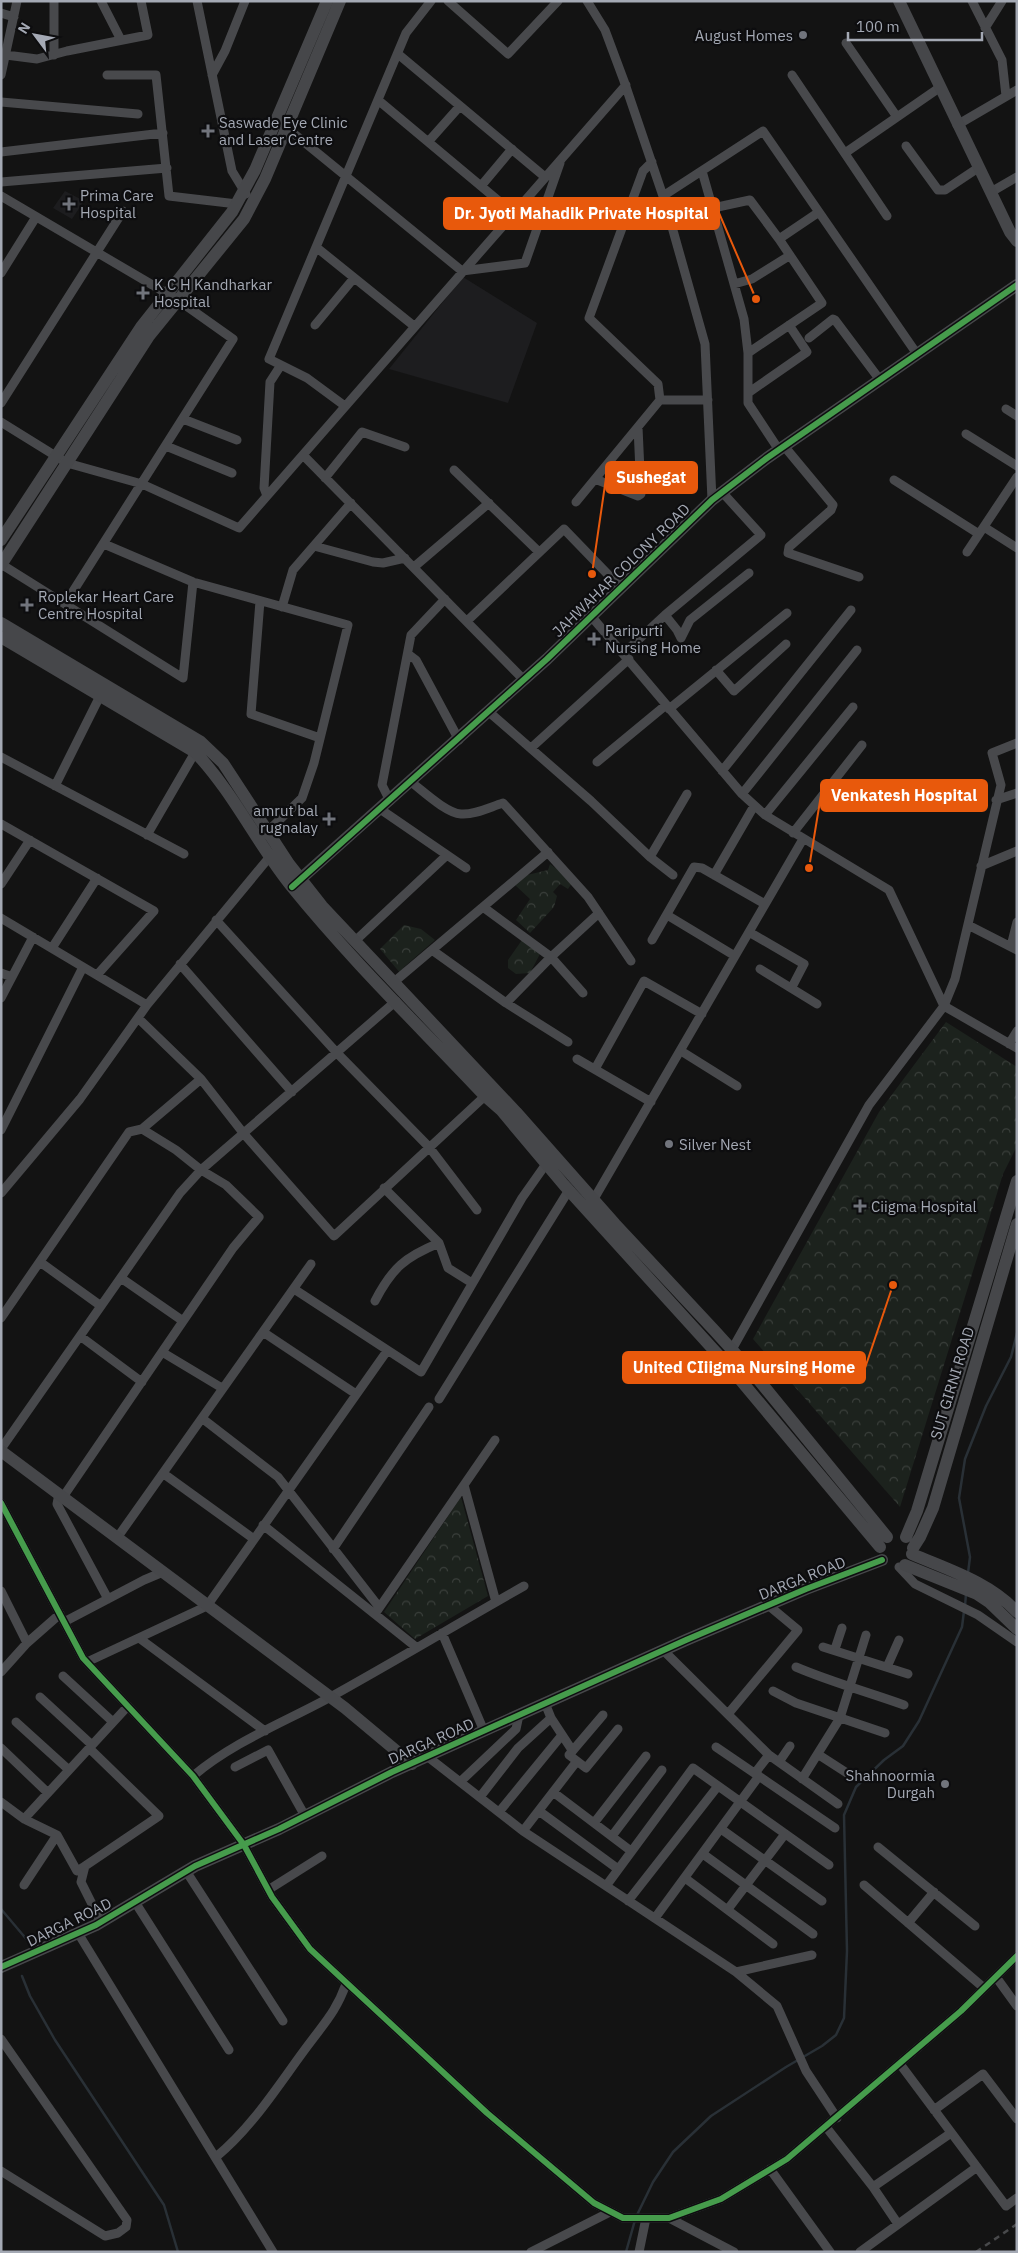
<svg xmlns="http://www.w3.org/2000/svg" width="1018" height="2253" viewBox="0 0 1018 2253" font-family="'IBM Plex Sans',sans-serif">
<defs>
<pattern id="park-crowns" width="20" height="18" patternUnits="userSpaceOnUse" patternTransform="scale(1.25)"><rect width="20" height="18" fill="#1c221d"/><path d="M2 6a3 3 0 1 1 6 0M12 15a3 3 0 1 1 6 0" fill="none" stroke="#3a3f3b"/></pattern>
</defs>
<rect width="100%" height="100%" fill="#131313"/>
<path fill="#1d1d1f" d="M 65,191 L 84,201 L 72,219 L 53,208 Z
M 463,277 L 537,323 L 508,403 L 389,369 Z"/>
<path fill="url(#park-crowns)" d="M 550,864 L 565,875 L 572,883 L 568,889 L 560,884 L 553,892 L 557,896 L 554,907 L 530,933 L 516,920 L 530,899 L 515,885 L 523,876 L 548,870 Z
M 404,925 L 421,929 L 435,940 L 404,967 L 401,974 L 380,949 Z
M 522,940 L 541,952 L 530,973 L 516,974 L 508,968 L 508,960 Z
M 946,1022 L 1017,1067 L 1017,1146 L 1003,1174 L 900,1507 L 753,1339 L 879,1112 Z
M 461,1497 L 488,1596 L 415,1639 L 384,1612 Z"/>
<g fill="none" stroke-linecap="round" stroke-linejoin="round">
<path stroke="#293036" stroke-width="2.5" d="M 968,1573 L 970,1557 L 959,1498 L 965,1459 L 986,1406 L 1011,1357 L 1017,1333
M 965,1606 L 966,1594
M 1,1909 L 28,1941
M 22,1976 L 30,1996 L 55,2040 L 164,2205 L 178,2252
M 637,2215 L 653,2182 L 673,2152 L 711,2116 L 786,2067 L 822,2046 L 836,2035 L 844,2018 L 847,1951 L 844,1815 L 856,1787 L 884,1760 L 903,1746 L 919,1721 L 962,1627 L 964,1611
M 626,2252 L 635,2220"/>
<path stroke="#48494c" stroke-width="9" d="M 54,1 L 54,55
M 101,1 L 121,40
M 197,1 L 232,171 L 246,194
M 448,1 L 508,54 L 558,1
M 587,1 L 605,30 L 624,81 L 665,202 L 705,344 L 712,500
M 972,1 L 1002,60 L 1006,96
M 1,13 L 14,17
M 985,28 L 1002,1
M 846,43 L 897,117
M 398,54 L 545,177
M 6,55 L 37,59 L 67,51 L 148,35 L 141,1
M 1,75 L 17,1
M 107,75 L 156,75 L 169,196 L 237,204
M 212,75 L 225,51 L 245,1
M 792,75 L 887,216
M 378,100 L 513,213
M 1,102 L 138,114
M 282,124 L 462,271 L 525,263 L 560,163
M 957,125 L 1017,90
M 428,142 L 460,106
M 906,146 L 938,190 L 945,190 L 978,168
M 1,152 L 163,133
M 845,153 L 939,88
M 652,162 L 643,171 L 589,318 L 658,384 L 660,400
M 702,171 L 744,319 L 748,353 L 748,403 L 779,450
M 1,182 L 167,168
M 481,186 L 512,149
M 991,192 L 1017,177
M 1,196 L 178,300 L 233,339 L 65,604
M 663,196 L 763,131 L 917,354
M 713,208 L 750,200 L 779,239
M 316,247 L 414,326
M 1,273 L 36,217
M 734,284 L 752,279 L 789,256
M 315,325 L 354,278
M 809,338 L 833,319 L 835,320 L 880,380
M 748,353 L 822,303 L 779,239 L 819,212
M 748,393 L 807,352 L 789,325
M 1,403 L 123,211
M 345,406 L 307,378 L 269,359 L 406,33 L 431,1
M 1006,409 L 1017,416
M 183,419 L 237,440
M 1,422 L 67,463 L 142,484 L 239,528 L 626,85
M 966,434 L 1017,466
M 166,446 L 232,473
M 784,446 L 833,505 L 831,510 L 789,547 L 788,553 L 859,577
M 303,455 L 524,680
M 454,470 L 539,552
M 325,478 L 362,432 L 405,447
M 595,479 L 638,496 L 641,494 L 638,427
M 894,480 L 979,534
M 267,496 L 264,488 L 270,382 L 281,365
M 576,502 L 660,400 L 708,400
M 984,527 L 1017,548
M 104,544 L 193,582 L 348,625 L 314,763 L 302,798 L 264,835
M 314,546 L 373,562 L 383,563 L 405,558
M 967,552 L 1017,477
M 1,564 L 183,678 L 193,582
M 414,567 L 489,503
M 260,601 L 251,714 L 320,738
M 282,607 L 293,570 L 351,503
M 665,615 L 677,630 L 681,638 L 690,620 L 749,573
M 591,616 L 742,794 L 765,815 L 889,890 L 944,1006 L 1017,1048
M 467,621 L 564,529 L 621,588
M 624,653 L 665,615 L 761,535 L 722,492
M 408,654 L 416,660 L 459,740
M 716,670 L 734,691 L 786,644
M 669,709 L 787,613
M 489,712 L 591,801 L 650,857 L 673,875
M 531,748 L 629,659
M 1,757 L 184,854
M 597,762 L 666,705
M 722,771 L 851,610
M 411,782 C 423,791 446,813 461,814 C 475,815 490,807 503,803 L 588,897 L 631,961
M 55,786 L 102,692
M 742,794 L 857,650
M 996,800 L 1017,793
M 390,801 L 382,785 L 411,635 L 445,599
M 380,809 L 466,868
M 765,815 L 853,707
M 1,824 L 154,911 L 97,975
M 793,833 L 862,745
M 147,835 L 197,749
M 650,857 L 687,794
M 981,866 L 1017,851
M 714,875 L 754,806
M 1,884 L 30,840
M 483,907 L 551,957 L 583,993
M 667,915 L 735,956
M 1,918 L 147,1005
M 216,920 L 337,1053 L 429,1147 L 477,1210
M 968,925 L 1017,950
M 749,932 L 804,964 L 792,987
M 652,940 L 694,867 L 702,868 L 765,904
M 355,941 L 447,855
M 1011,946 L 1017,922
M 52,948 L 97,878
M 432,950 L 506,1003 L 568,1042
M 180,964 L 292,1092
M 760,969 L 817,1004
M 1,973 L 12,977
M 394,982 L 548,852
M 1,998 L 33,937
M 506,1003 L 551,957 L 599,913
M 138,1018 L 201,1079 L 244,1134 L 334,1236 L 485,1096
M 1009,1044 L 1017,1031
M 681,1051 L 737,1086
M 577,1059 L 651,1102
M 595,1069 L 644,981 L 702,1014
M 142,1129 L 201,1079
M 1,1130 L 83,967
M 384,1188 L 439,1243 L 448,1268 L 472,1283
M 1,1193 L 80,1099 L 147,1005 L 272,854
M 591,1204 L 803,839
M 40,1262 L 101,1306
M 121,1278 L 183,1321
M 294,1289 L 421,1372 L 522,1198 L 546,1164
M 375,1301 C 392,1268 405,1257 439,1243
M 1,1318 L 129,1132 L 142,1129 L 176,1150 L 201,1170 L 226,1185 L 259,1217 L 233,1248 L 63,1497
M 263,1332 L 356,1394
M 80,1336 L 142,1382
M 162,1352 L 222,1388
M 730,1353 L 869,1105 L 944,1006 L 955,979 L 1001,785 L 992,753 L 1017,743
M 439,1399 L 569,1190
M 203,1419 L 278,1477 L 379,1607
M 1,1449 L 180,1193 L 201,1170 L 396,1001
M 164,1474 L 254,1539
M 464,1485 L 496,1602
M 59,1494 L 57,1504 L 108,1599
M 1,1503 L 83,1658 L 193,1776 L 244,1845 L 272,1897 L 310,1949 L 487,2113 L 594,2203 L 623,2218 L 669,2218 L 721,2199 L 787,2159 L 961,2011 L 1017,1956
M 263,1525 L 416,1647
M 117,1538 L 311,1264
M 333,1549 L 429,1407
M 899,1567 L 915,1584 L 978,1615 L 1017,1642
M 1,1591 L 27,1643
M 375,1614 L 495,1440
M 64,1622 L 144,1580 L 163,1572
M 442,1633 L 484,1731
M 139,1638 L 265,1731
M 823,1647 L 908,1674
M 835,1649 L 842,1628
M 663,1650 L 769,1755
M 87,1662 L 207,1606 L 387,1351
M 796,1667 C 831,1682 868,1692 904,1705
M 887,1667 L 899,1640
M 1,1672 L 27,1643 L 60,1614
M 63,1676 L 113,1722
M 773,1691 L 796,1703 L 885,1733
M 40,1697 L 92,1745
M 545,1703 L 551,1718 L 572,1750
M 728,1714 L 798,1630 L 768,1605
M 603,1715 L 569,1755 L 586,1768 L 618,1729
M 16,1722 L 69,1770
M 716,1747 L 835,1828
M 1,1748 L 48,1793
M 819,1755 L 850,1775
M 428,1757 L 523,1831 L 736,1972 L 777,2006 L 806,2071 L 837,2118
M 779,1762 L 790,1746
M 235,1767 L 268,1750 L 305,1816
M 755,1773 L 769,1755 L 838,1804
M 193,1776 C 232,1743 280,1724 325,1700 C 392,1663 457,1624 524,1586
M 802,1779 L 840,1718 L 866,1635
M 460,1782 L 516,1729 L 519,1715
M 553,1792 L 631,1851
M 480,1797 L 518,1748 L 551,1718
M 1,1802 L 24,1819 L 57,1835 L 77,1871 L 85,1866 L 81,1882 L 101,1922
M 539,1811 L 618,1869
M 499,1812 L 562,1735
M 24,1819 L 128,1706
M 594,1823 L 646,1756
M 721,1829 L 822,1901
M 523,1831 L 577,1761
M 612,1836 L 662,1770
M 878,1847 L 975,1926
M 703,1854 L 813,1934
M 85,1866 L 159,1816 L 89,1748
M 186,1871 L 283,2021
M 685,1878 L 773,1944
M 24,1885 L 57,1835
M 864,1885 L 984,1988
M 606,1886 L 693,1768 L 829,1865
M 268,1890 L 322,1856
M 628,1901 L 718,1786
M 135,1902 L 229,2050
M 728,1909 L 785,1834
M 655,1918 L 759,1776
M 908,1923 L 934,1892
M 78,1933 L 273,2252
M 736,1972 L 812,1955
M 996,1977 L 1017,2006
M 1,2039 L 127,2220 L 126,2227 L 118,2233 L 105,2236 L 1,2171
M 900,2064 L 1006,2206 L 1017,2198
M 934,2110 L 983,2074 L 1017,2119
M 826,2127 L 873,2187 L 898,2224
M 216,2157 C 255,2125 282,2079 312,2040 C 327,2020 337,2009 346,1984
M 770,2169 L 830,2252
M 873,2187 L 951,2133
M 669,2218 L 734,2252
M 531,2252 L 610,2212
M 639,2252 L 646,2218
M 860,2252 L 977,2167"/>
<path stroke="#46474a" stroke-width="12" d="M 899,1 L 1010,232 L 1017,241
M 1,540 L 141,327 L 232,212 L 255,170 L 327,1
M 1,565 L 149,336 L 244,219 L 265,179 L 340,1
M 1,623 L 201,742 L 223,763 L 289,864 L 322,906 L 516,1112 L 615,1224 L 714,1330 L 753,1373 L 887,1537
M 1,637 L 195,752 C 234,793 257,844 292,887 C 352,961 420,1027 485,1096 L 501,1110 L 564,1185 L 732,1370 L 880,1547
M 296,883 L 547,659 L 712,500 L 767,458 L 1017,285
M 1,1451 L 345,1708 L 412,1764
M 906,1537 L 917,1511 L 1017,1181
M 913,1548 L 920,1537 L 933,1508 L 1017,1224
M 912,1554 C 949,1570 989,1582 1017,1612
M 905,1565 L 977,1594 L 989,1602 L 1017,1629
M 1,1967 L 96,1925 L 195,1866 L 279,1829 L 392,1772 L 686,1640 L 806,1589 L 882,1560"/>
<path stroke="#48494b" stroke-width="2.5" stroke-dasharray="6 5" stroke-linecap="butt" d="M 976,2252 L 1017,2224"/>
<defs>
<path id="cycleway" d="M 292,887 L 547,659 L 712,500 L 767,458 L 1017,285
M 1,1503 L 83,1658 L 193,1776 L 244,1845 L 272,1897 L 310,1949 L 487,2113 L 594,2203 L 623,2218 L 669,2218 L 721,2199 L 787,2159 L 961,2011 L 1017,1956
M 1,1967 L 96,1925 L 195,1866 L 279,1829 L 392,1772 L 686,1640 L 806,1589 L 882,1560"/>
</defs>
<use href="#cycleway" stroke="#0d0d0f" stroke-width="9"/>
<use href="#cycleway" stroke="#469c4c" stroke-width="6"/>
</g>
<g fill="#71747c" stroke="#0d0d0f" stroke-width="2">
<circle cx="803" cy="35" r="5"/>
<path d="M205.5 123.5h5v5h5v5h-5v5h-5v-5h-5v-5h5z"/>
<path d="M66.5 196.5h5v5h5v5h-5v5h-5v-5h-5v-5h5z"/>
<path d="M140.5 285.5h5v5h5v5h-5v5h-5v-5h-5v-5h5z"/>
<path d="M24.5 597.5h5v5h5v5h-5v5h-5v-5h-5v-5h5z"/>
<path d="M591.5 631.5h5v5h5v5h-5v5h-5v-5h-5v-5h5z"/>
<path d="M326.5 811.5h5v5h5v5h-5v5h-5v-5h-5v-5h5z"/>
<circle cx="669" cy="1144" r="5"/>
<path d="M857.5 1198.5h5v5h5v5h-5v5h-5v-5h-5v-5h5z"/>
<circle cx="945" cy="1784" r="5"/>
</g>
<g text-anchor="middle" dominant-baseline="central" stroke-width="4.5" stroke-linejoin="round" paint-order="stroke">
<g font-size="15" fill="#a4a9b4" stroke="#0d0d0f" text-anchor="start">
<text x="793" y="35" text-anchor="end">August Homes</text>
<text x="219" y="122">Saswade Eye Clinic<tspan x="219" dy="17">and Laser Centre</tspan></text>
<text x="80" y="195">Prima Care<tspan x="80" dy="17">Hospital</tspan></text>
<text x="154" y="284">K C H Kandharkar<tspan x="154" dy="17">Hospital</tspan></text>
<text x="38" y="596">Roplekar Heart Care<tspan x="38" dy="17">Centre Hospital</tspan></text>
<text x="605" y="630">Paripurti<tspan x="605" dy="17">Nursing Home</tspan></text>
<text x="318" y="810" text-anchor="end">amrut bal<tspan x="318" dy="17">rugnalay</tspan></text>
<text x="679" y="1144">Silver Nest</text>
<text x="871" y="1206">Ciigma Hospital</text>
<text x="935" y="1775" text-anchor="end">Shahnoormia<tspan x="935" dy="17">Durgah</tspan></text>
</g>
<g font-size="15" fill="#a4a9b4" stroke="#0d0d0f">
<text transform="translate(621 570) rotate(-44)">JAHWAHAR COLONY ROAD</text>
<text transform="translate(952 1383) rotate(-73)">SUT GIRNI ROAD</text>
<text transform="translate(802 1578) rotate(-22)">DARGA ROAD</text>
<text transform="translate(431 1741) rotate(-24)">DARGA ROAD</text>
<text transform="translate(69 1922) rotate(-26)">DARGA ROAD</text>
</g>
</g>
<path fill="none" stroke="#e8590c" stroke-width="2" d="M756 299L719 213M592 574L606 478M809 868L821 795M893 1285L865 1368"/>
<g fill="#e8590c" stroke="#0d0d0f" stroke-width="2">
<circle cx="756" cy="299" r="5"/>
<circle cx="592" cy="574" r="5"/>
<circle cx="809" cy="868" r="5"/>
<circle cx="893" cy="1285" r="5"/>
</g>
<g fill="#e8590c" stroke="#e8590c" stroke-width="2">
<rect x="444" y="198" width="275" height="31" rx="5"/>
<rect x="606" y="462" width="91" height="31" rx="5"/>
<rect x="821" y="780" width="166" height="31" rx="5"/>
<rect x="623" y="1352" width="242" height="31" rx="5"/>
</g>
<g font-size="16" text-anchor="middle" font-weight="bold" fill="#fff">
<text x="581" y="219">Dr. Jyoti Mahadik Private Hospital</text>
<text x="651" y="483">Sushegat</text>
<text x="904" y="801">Venkatesh Hospital</text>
<text x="744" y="1373">United CIiigma Nursing Home</text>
</g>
<rect width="1018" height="2253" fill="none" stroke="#a4a9b4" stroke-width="5"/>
<g transform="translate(35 35) rotate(302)" stroke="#0d0d0f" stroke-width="4" paint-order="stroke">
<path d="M0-4L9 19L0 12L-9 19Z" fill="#a4a9b4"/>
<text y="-8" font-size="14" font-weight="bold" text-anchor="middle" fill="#a4a9b4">N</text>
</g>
<path d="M848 32v8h134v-8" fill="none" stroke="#a4a9b4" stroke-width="2.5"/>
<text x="856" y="32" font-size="15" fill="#a4a9b4" stroke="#0d0d0f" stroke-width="4" paint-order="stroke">100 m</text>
</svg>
